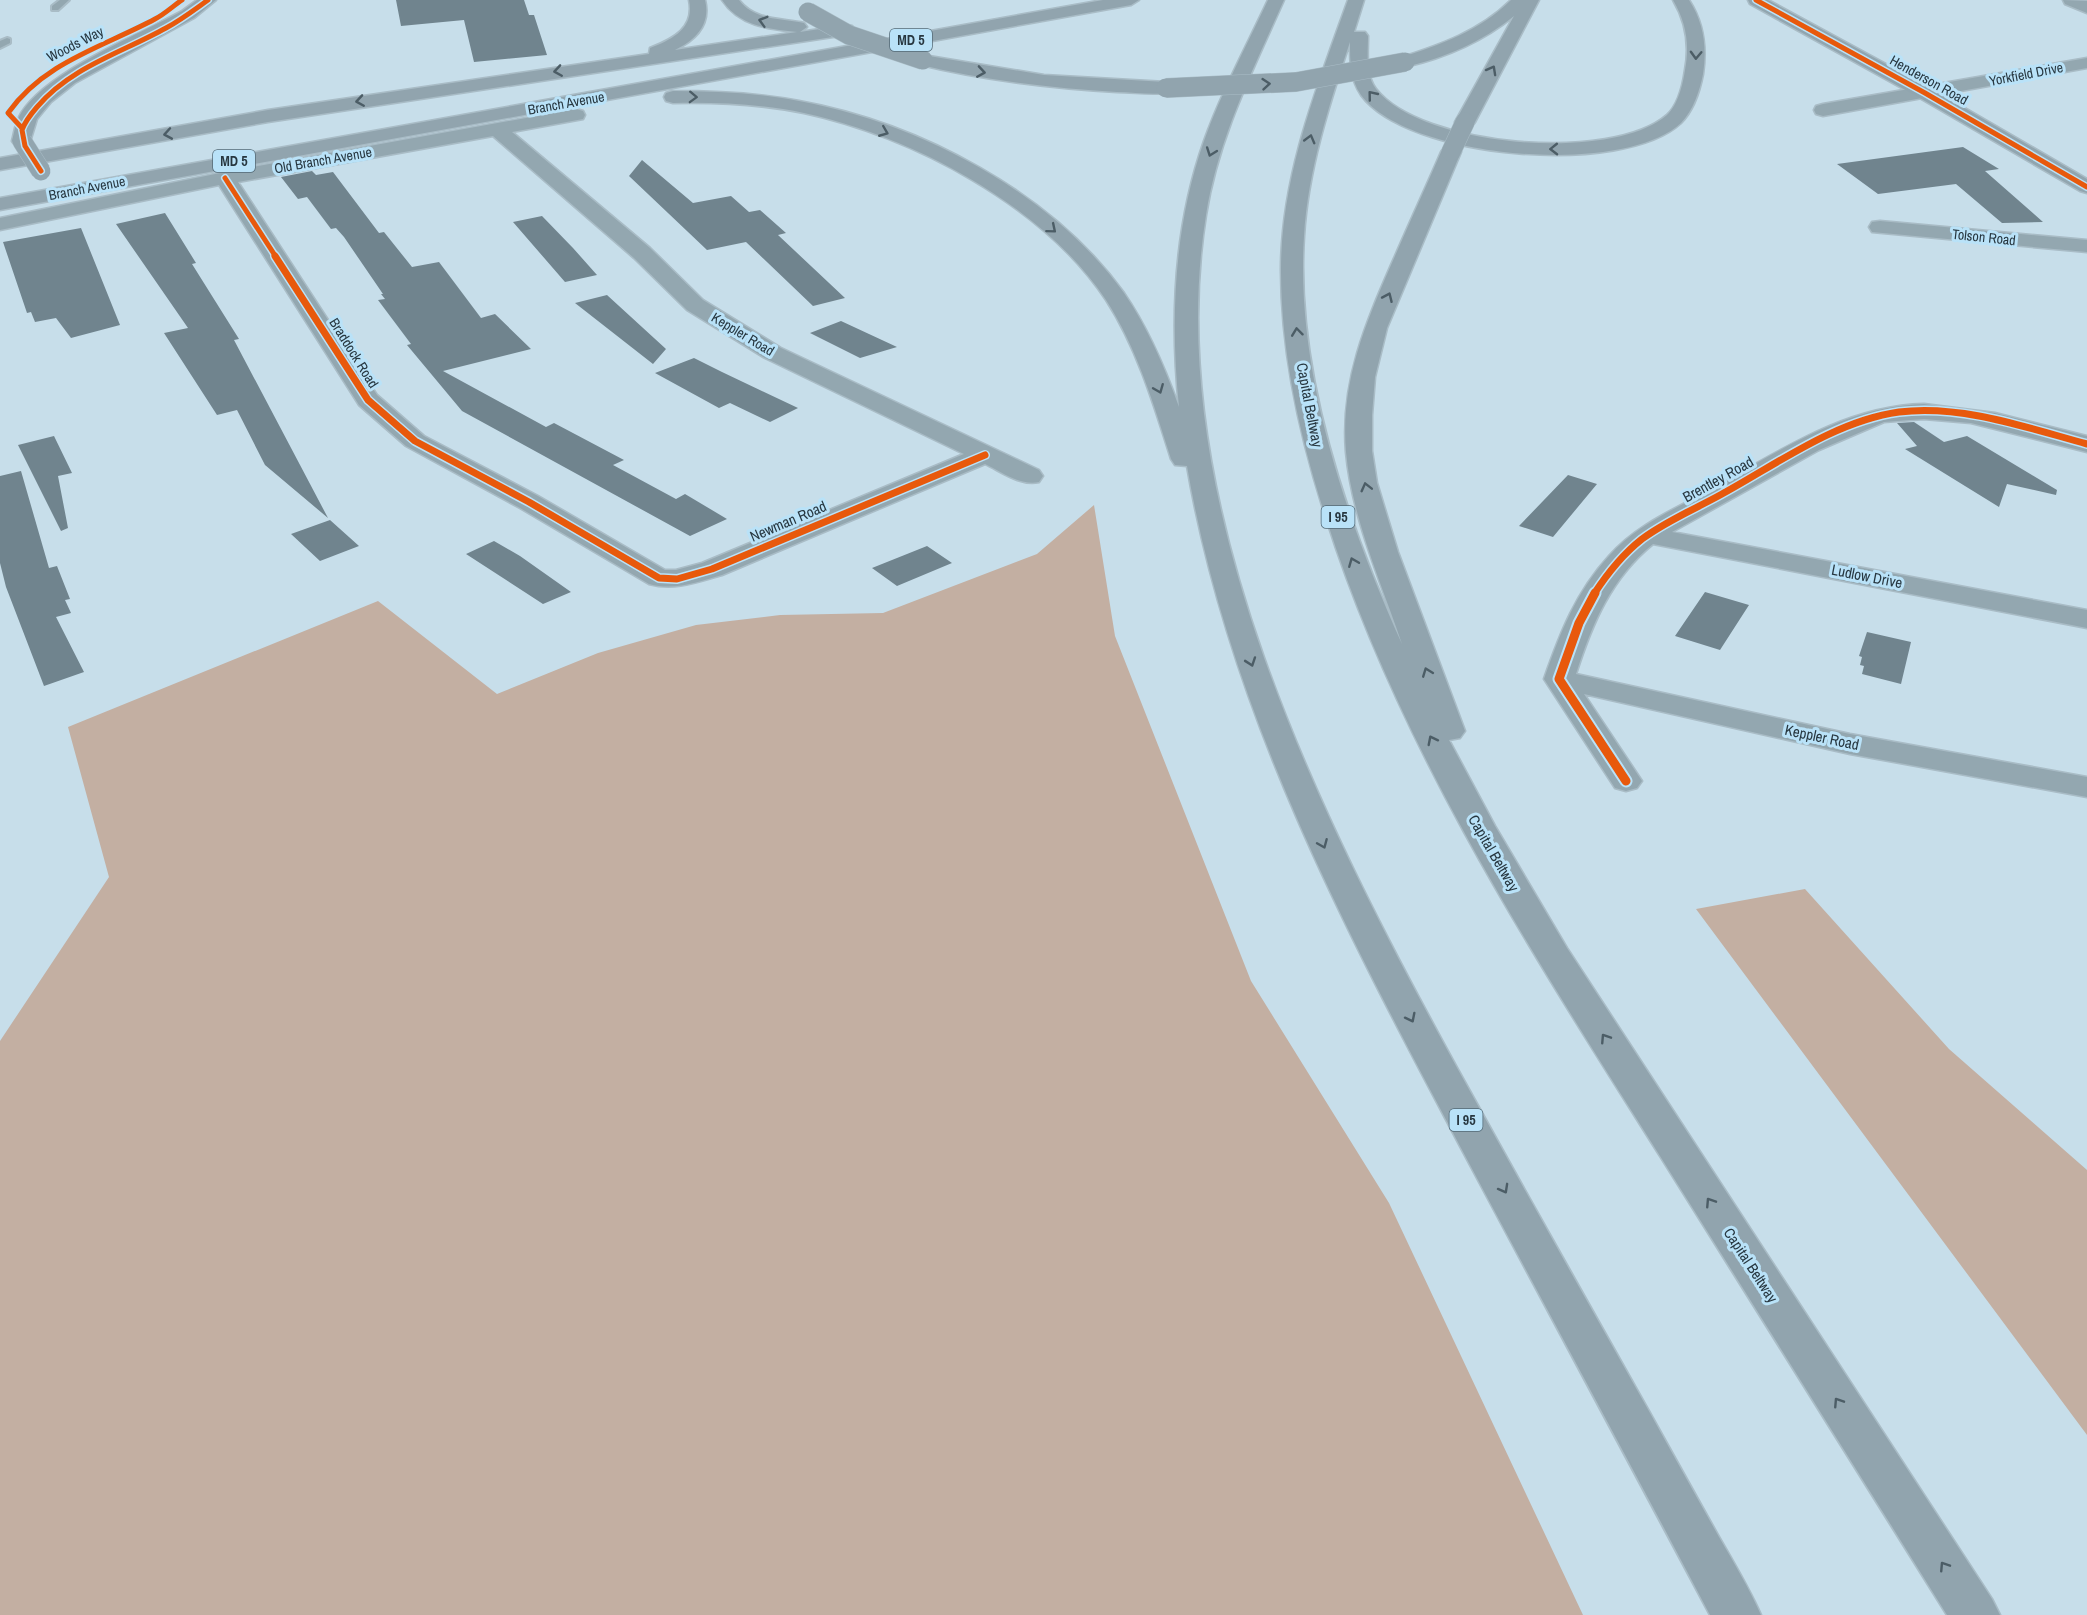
<svg xmlns="http://www.w3.org/2000/svg" width="2087" height="1615" viewBox="0 0 2087 1615" font-family="'Archivo Narrow',sans-serif">
<rect width="100%" height="100%" fill="#c7deea"/>
<path fill="#c3afa2" d="M 1094,505 L 1115,636 L 1251,981 L 1389,1203 L 1583,1615 L 0,1615 L 0,1041 L 109,877 L 68,727 L 378,601 L 497,694 L 598,653 L 696,625 L 780,615 L 883,613 L 1037,554 Z
M 1805,889 L 1949,1049 L 2087,1170 L 2087,1435 L 1696,909 Z"/>
<path fill="#70848e" d="M 396,0 L 524,0 L 529,15 L 534,15 L 547,55 L 474,62 L 464,20 L 401,26 Z
M 1963,147 L 1999,169 L 1985,171 L 2043,222 L 2002,223 L 1956,184 L 1878,194 L 1837,164 Z
M 642,160 L 693,203 L 731,196 L 749,212 L 760,210 L 786,233 L 778,235 L 845,298 L 813,306 L 746,242 L 707,250 L 629,176 Z
M 312,171 L 316,175 L 333,172 L 379,233 L 384,232 L 412,267 L 439,262 L 481,318 L 495,314 L 531,349 L 443,371 L 546,427 L 554,423 L 624,460 L 613,465 L 676,499 L 685,494 L 727,519 L 690,536 L 462,411 L 407,345 L 411,344 L 378,300 L 385,299 L 381,294 L 383,294 L 344,237 L 336,228 L 331,229 L 307,197 L 298,199 L 281,177 Z
M 165,213 L 196,263 L 192,264 L 239,339 L 234,340 L 328,518 L 265,465 L 237,410 L 217,415 L 164,333 L 188,328 L 116,224 Z
M 542,216 L 573,248 L 597,275 L 565,282 L 513,222 Z
M 81,228 L 120,325 L 71,338 L 56,318 L 35,322 L 31,312 L 27,313 L 3,242 Z
M 607,295 L 666,349 L 653,364 L 575,303 Z
M 841,321 L 897,347 L 860,358 L 810,333 Z
M 694,358 L 722,372 L 798,408 L 770,422 L 730,403 L 719,408 L 655,373 Z
M 1914,422 L 1944,442 L 1967,436 L 2057,490 L 2056,495 L 2007,484 L 1999,507 L 1905,449 L 1917,446 L 1897,423 Z
M 54,436 L 72,473 L 58,476 L 68,528 L 61,531 L 18,445 Z
M 21,471 L 49,568 L 57,566 L 70,599 L 65,600 L 71,613 L 56,617 L 84,672 L 44,686 L 6,587 L 0,563 L 0,476 Z
M 1568,475 L 1597,484 L 1553,537 L 1519,526 Z
M 330,520 L 359,546 L 320,561 L 291,534 Z
M 494,541 L 520,556 L 571,592 L 543,604 L 466,554 Z
M 927,546 L 952,563 L 897,586 L 872,568 Z
M 1705,592 L 1749,605 L 1720,650 L 1675,636 Z
M 1867,632 L 1911,642 L 1901,684 L 1862,674 L 1864,666 L 1860,665 L 1862,657 L 1859,656 Z"/>
<g fill="none" stroke-linecap="round" stroke-linejoin="round">
<defs>
<path id="lane" d="M 60,0 L 69,0 L 58,10 L 52,10 L 52,6 Z
M 7,38 L 10,39 L 10,43 L 0,48 L 0,41 Z"/>
<path id="street" d="M 2063,0 L 2087,1 L 2087,13 L 2065,4 Z
M 2087,58 L 2087,68 L 1823,116 L 1816,114 L 1814,110 L 1816,106 L 1823,104 Z
M 576,109 L 583,111 L 585,115 L 583,119 L 512,132 L 650,248 L 703,300 L 781,348 L 1039,470 L 1043,476 L 1039,482 C 1020,486 1002,472 985,464 L 722,575 C 697,582 675,591 649,584 L 520,508 L 406,446 L 359,405 L 219,185 L 0,230 L 0,218 L 225,172 ZM 493,136 L 634,258 L 687,310 L 765,358 L 964,454 L 702,563 L 676,570 L 665,570 L 538,496 L 424,436 L 377,395 L 238,182 Z
M 1880,221 L 2087,240 L 2087,252 L 1872,232 L 1869,227 L 1872,222 Z
M 1924,404 L 1995,413 L 2087,436 L 2087,452 L 1971,423 L 1924,419 L 1884,422 L 1819,450 L 1672,532 L 2087,610 L 2087,628 L 1653,544 C 1611,578 1592,624 1576,674 L 1850,734 L 2087,777 L 2087,797 L 1850,754 L 1584,694 L 1642,781 L 1637,788 L 1626,791 L 1615,788 L 1544,679 C 1560,633 1576,592 1609,556 C 1638,523 1678,508 1715,487 C 1781,450 1846,406 1924,404 Z"/>
<path id="secondary" d="M 197,0 L 216,0 L 194,18 L 75,83 L 51,102 L 37,119 L 29,145 L 15,145 L 12,141 C 14,134 15,125 18,119 C 38,75 140,34 182,11 Z
M 1748,0 L 1768,0 L 1932,89 L 2087,179 L 2087,193 L 2080,191 L 1918,97 L 1750,4 Z"/>
<path id="highway" d="M 689,0 L 705,0 C 711,24 696,40 675,50 L 797,32 C 768,29 739,26 722,0 L 739,0 C 755,21 781,18 804,23 L 807,27 L 800,32 L 846,25 L 852,26 L 855,30 L 852,34 L 846,35 L 268,122 L 0,170 L 0,158 L 268,110 L 649,54 L 650,48 C 673,39 695,28 689,0 Z
M 1103,0 L 1139,0 L 1131,5 L 0,210 L 0,198 Z
M 1268,0 L 1284,0 C 1253,70 1218,138 1206,215 C 1160,502 1322,821 1456,1066 C 1520,1182 1585,1298 1650,1413 C 1673,1455 1696,1496 1719,1537 C 1734,1563 1749,1588 1761,1615 L 1710,1615 C 1628,1459 1544,1304 1461,1148 C 1346,931 1229,711 1187,466 L 1175,465 L 1171,459 C 1154,405 1137,348 1106,300 C 1044,206 912,136 804,113 C 761,104 717,102 673,103 L 666,101 L 664,97 L 666,93 L 673,91 C 715,91 758,93 799,101 C 920,123 1052,193 1124,293 C 1148,328 1165,368 1179,407 C 1170,319 1174,226 1204,141 C 1221,93 1246,47 1268,0 Z
M 1348,0 L 1364,0 L 1354,32 L 1365,32 L 1368,36 C 1368,52 1365,75 1376,89 C 1421,147 1612,163 1667,115 C 1678,105 1683,84 1685,70 C 1690,44 1686,22 1673,0 L 1689,0 C 1704,23 1707,47 1703,74 C 1700,90 1693,111 1681,123 C 1623,177 1408,159 1361,95 C 1350,79 1350,61 1350,42 C 1329,105 1308,170 1304,236 C 1295,372 1347,522 1402,644 C 1381,582 1352,518 1346,452 C 1340,380 1367,320 1395,256 C 1410,221 1426,187 1441,152 L 1444,148 L 1458,148 L 1461,152 L 1387,328 L 1375,377 L 1372,415 L 1372,451 L 1377,483 L 1398,552 L 1465,731 L 1460,738 L 1449,740 L 1495,826 L 1567,948 L 1992,1599 L 2000,1615 L 1947,1615 C 1852,1462 1756,1309 1660,1156 C 1532,953 1399,748 1326,518 C 1300,438 1281,354 1281,270 C 1281,176 1317,87 1348,0 Z
M 1511,0 L 1539,0 L 1475,122 L 1472,126 L 1458,126 L 1455,122 L 1514,16 C 1482,42 1444,58 1405,67 L 1399,66 L 1396,62 L 1399,58 C 1440,45 1480,31 1511,0 Z
M 923,55 L 1044,75 L 1166,82 L 1173,84 L 1175,88 L 1173,92 C 1155,96 1135,92 1117,92 C 1050,88 982,80 917,64 L 914,60 L 917,56 Z"/>
</defs>
<use href="#lane" stroke="#a9bcc6" stroke-width="4"/>
<use href="#street" stroke="#a9bcc6" stroke-width="3"/>
<use href="#secondary" stroke="#a9bcc6" stroke-width="3"/>
<use href="#highway" stroke="#a9bcc6" stroke-width="3"/>
<use href="#lane" fill="#93a7b0" fill-rule="evenodd"/>
<use href="#street" fill="#93a7b0" fill-rule="evenodd"/>
<use href="#secondary" fill="#91a5af" fill-rule="evenodd"/>
<use href="#highway" fill="#91a4ae" fill-rule="evenodd"/>
<defs>
<path id="secondary-bridge" d="M 22,141 L 41,171"/>
<path id="highway-bridge" d="M 808,12 L 849,35 L 923,60
M 1166,88 L 1296,82 L 1405,62
M 1451,152 L 1465,122"/>
</defs>
<use href="#secondary-bridge" stroke="#a9bcc6" stroke-width="20" stroke-linecap="butt"/>
<use href="#highway-bridge" stroke="#a9bcc6" stroke-width="20" stroke-linecap="butt"/>
<use href="#secondary-bridge" stroke="#91a5af" stroke-width="19"/>
<use href="#highway-bridge" stroke="#91a4ae" stroke-width="19"/>
<defs>
<path id="cycleway-far2" d="M 1756,0 L 1925,93 L 2087,187
M 22,128 L 8,113 C 44,62 103,47 155,19 C 165,14 173,6 182,0
M 41,171 L 25,146 L 22,130 C 25,121 31,114 37,107 C 71,67 121,53 166,28 C 181,20 194,10 208,0
M 225,178 L 276,257"/>
<path id="cycleway-far1" d="M 275,256 L 368,400 L 415,441 L 529,502 L 659,578 L 677,579 L 712,569 L 985,455
M 1594,594 C 1607,574 1623,554 1642,539 C 1666,521 1695,509 1722,494 C 1777,464 1835,421 1899,412 C 1961,404 2028,428 2087,444"/>
<path id="cycleway" d="M 1595,593 L 1579,623 L 1559,679 L 1626,781"/>
</defs>
<use href="#cycleway-far2" stroke="#b9e2f8" stroke-width="8"/>
<use href="#cycleway-far1" stroke="#b9e2f8" stroke-width="10"/>
<use href="#cycleway" stroke="#b9e2f8" stroke-width="13"/>
<use href="#cycleway-far2" stroke="#e8590c" stroke-width="5"/>
<use href="#cycleway-far1" stroke="#e8590c" stroke-width="7"/>
<use href="#cycleway" stroke="#e8590c" stroke-width="9"/>
</g>
<defs><path id="oneway-chevron" d="M-2-3.5L2.5 0L-2 3.5" fill="none" stroke-width="1.6" stroke-linecap="round" stroke-linejoin="round" transform="scale(1.5)"/></defs>
<g stroke="#4c5d66">
<use href="#oneway-chevron" transform="translate(763 21) rotate(-164)"/>
<use href="#oneway-chevron" transform="translate(1696 55) rotate(92)"/>
<use href="#oneway-chevron" transform="translate(1492 70) rotate(-61)"/>
<use href="#oneway-chevron" transform="translate(558 71) rotate(171)"/>
<use href="#oneway-chevron" transform="translate(981 72) rotate(9)"/>
<use href="#oneway-chevron" transform="translate(1266 84) rotate(-5)"/>
<use href="#oneway-chevron" transform="translate(1372 95) rotate(-129)"/>
<use href="#oneway-chevron" transform="translate(693 97) rotate(2)"/>
<use href="#oneway-chevron" transform="translate(360 101) rotate(171)"/>
<use href="#oneway-chevron" transform="translate(884 132) rotate(22)"/>
<use href="#oneway-chevron" transform="translate(168 134) rotate(170)"/>
<use href="#oneway-chevron" transform="translate(1310 139) rotate(-75)"/>
<use href="#oneway-chevron" transform="translate(1554 149) rotate(179)"/>
<use href="#oneway-chevron" transform="translate(1211 152) rotate(110)"/>
<use href="#oneway-chevron" transform="translate(1052 229) rotate(40)"/>
<use href="#oneway-chevron" transform="translate(1388 297) rotate(-66)"/>
<use href="#oneway-chevron" transform="translate(1297 332) rotate(-97)"/>
<use href="#oneway-chevron" transform="translate(1159 389) rotate(68)"/>
<use href="#oneway-chevron" transform="translate(1366 487) rotate(-104)"/>
<use href="#oneway-chevron" transform="translate(1353 562) rotate(-112)"/>
<use href="#oneway-chevron" transform="translate(1251 662) rotate(71)"/>
<use href="#oneway-chevron" transform="translate(1427 672) rotate(-111)"/>
<use href="#oneway-chevron" transform="translate(1432 740) rotate(-117)"/>
<use href="#oneway-chevron" transform="translate(1323 844) rotate(67)"/>
<use href="#oneway-chevron" transform="translate(1411 1018) rotate(63)"/>
<use href="#oneway-chevron" transform="translate(1605 1038) rotate(-123)"/>
<use href="#oneway-chevron" transform="translate(1504 1189) rotate(61)"/>
<use href="#oneway-chevron" transform="translate(1710 1202) rotate(-123)"/>
<use href="#oneway-chevron" transform="translate(1838 1402) rotate(-123)"/>
<use href="#oneway-chevron" transform="translate(1944 1566) rotate(-123)"/>
</g>
<g text-anchor="middle" dominant-baseline="central" stroke-width="6" stroke-linejoin="round" paint-order="stroke">
<g fill="#b9e2f8" stroke="#536a77" stroke-width="1.5">
<rect x="890" y="29" width="42" height="22" rx="4.5"/>
<rect x="213" y="150" width="42" height="22" rx="4.5"/>
<rect x="1321.5" y="506" width="33" height="22" rx="4.5"/>
<rect x="1449.5" y="1109" width="33" height="22" rx="4.5"/>
</g>
<g font-size="14" font-weight="bold" fill="#273740">
<text x="911" y="40">MD 5</text>
<text x="234" y="161">MD 5</text>
<text x="1338" y="517">I 95</text>
<text x="1466" y="1120">I 95</text>
</g>
<g font-size="14" fill="#273740" stroke="#b9e2f8">
<text transform="translate(75 44) rotate(-27)">Woods Way</text>
<text transform="translate(2026 74) rotate(-11)">Yorkfield Drive</text>
<text transform="translate(1929 80) rotate(29)">Henderson Road</text>
<text transform="translate(566 103) rotate(-10)">Branch Avenue</text>
<text transform="translate(323 160) rotate(-10)">Old Branch Avenue</text>
<text transform="translate(87 188) rotate(-11)">Branch Avenue</text>
<text transform="translate(1984 237) rotate(6)">Tolson Road</text>
<text transform="translate(743 334) rotate(31)">Keppler Road</text>
<text transform="translate(354 353) rotate(58)">Braddock Road</text>
</g>
<g font-size="15" fill="#273740" stroke="#b9e2f8">
<text transform="translate(1310 405) rotate(79)">Capital Beltway</text>
<text transform="translate(1718 479) rotate(-29)">Brentley Road</text>
<text transform="translate(788 521) rotate(-23)">Newman Road</text>
<text transform="translate(1867 576) rotate(11)">Ludlow Drive</text>
<text transform="translate(1822 737) rotate(12)">Keppler Road</text>
<text transform="translate(1494 853) rotate(60)">Capital Beltway</text>
<text transform="translate(1751 1265) rotate(57)">Capital Beltway</text>
</g>
</g>
</svg>
